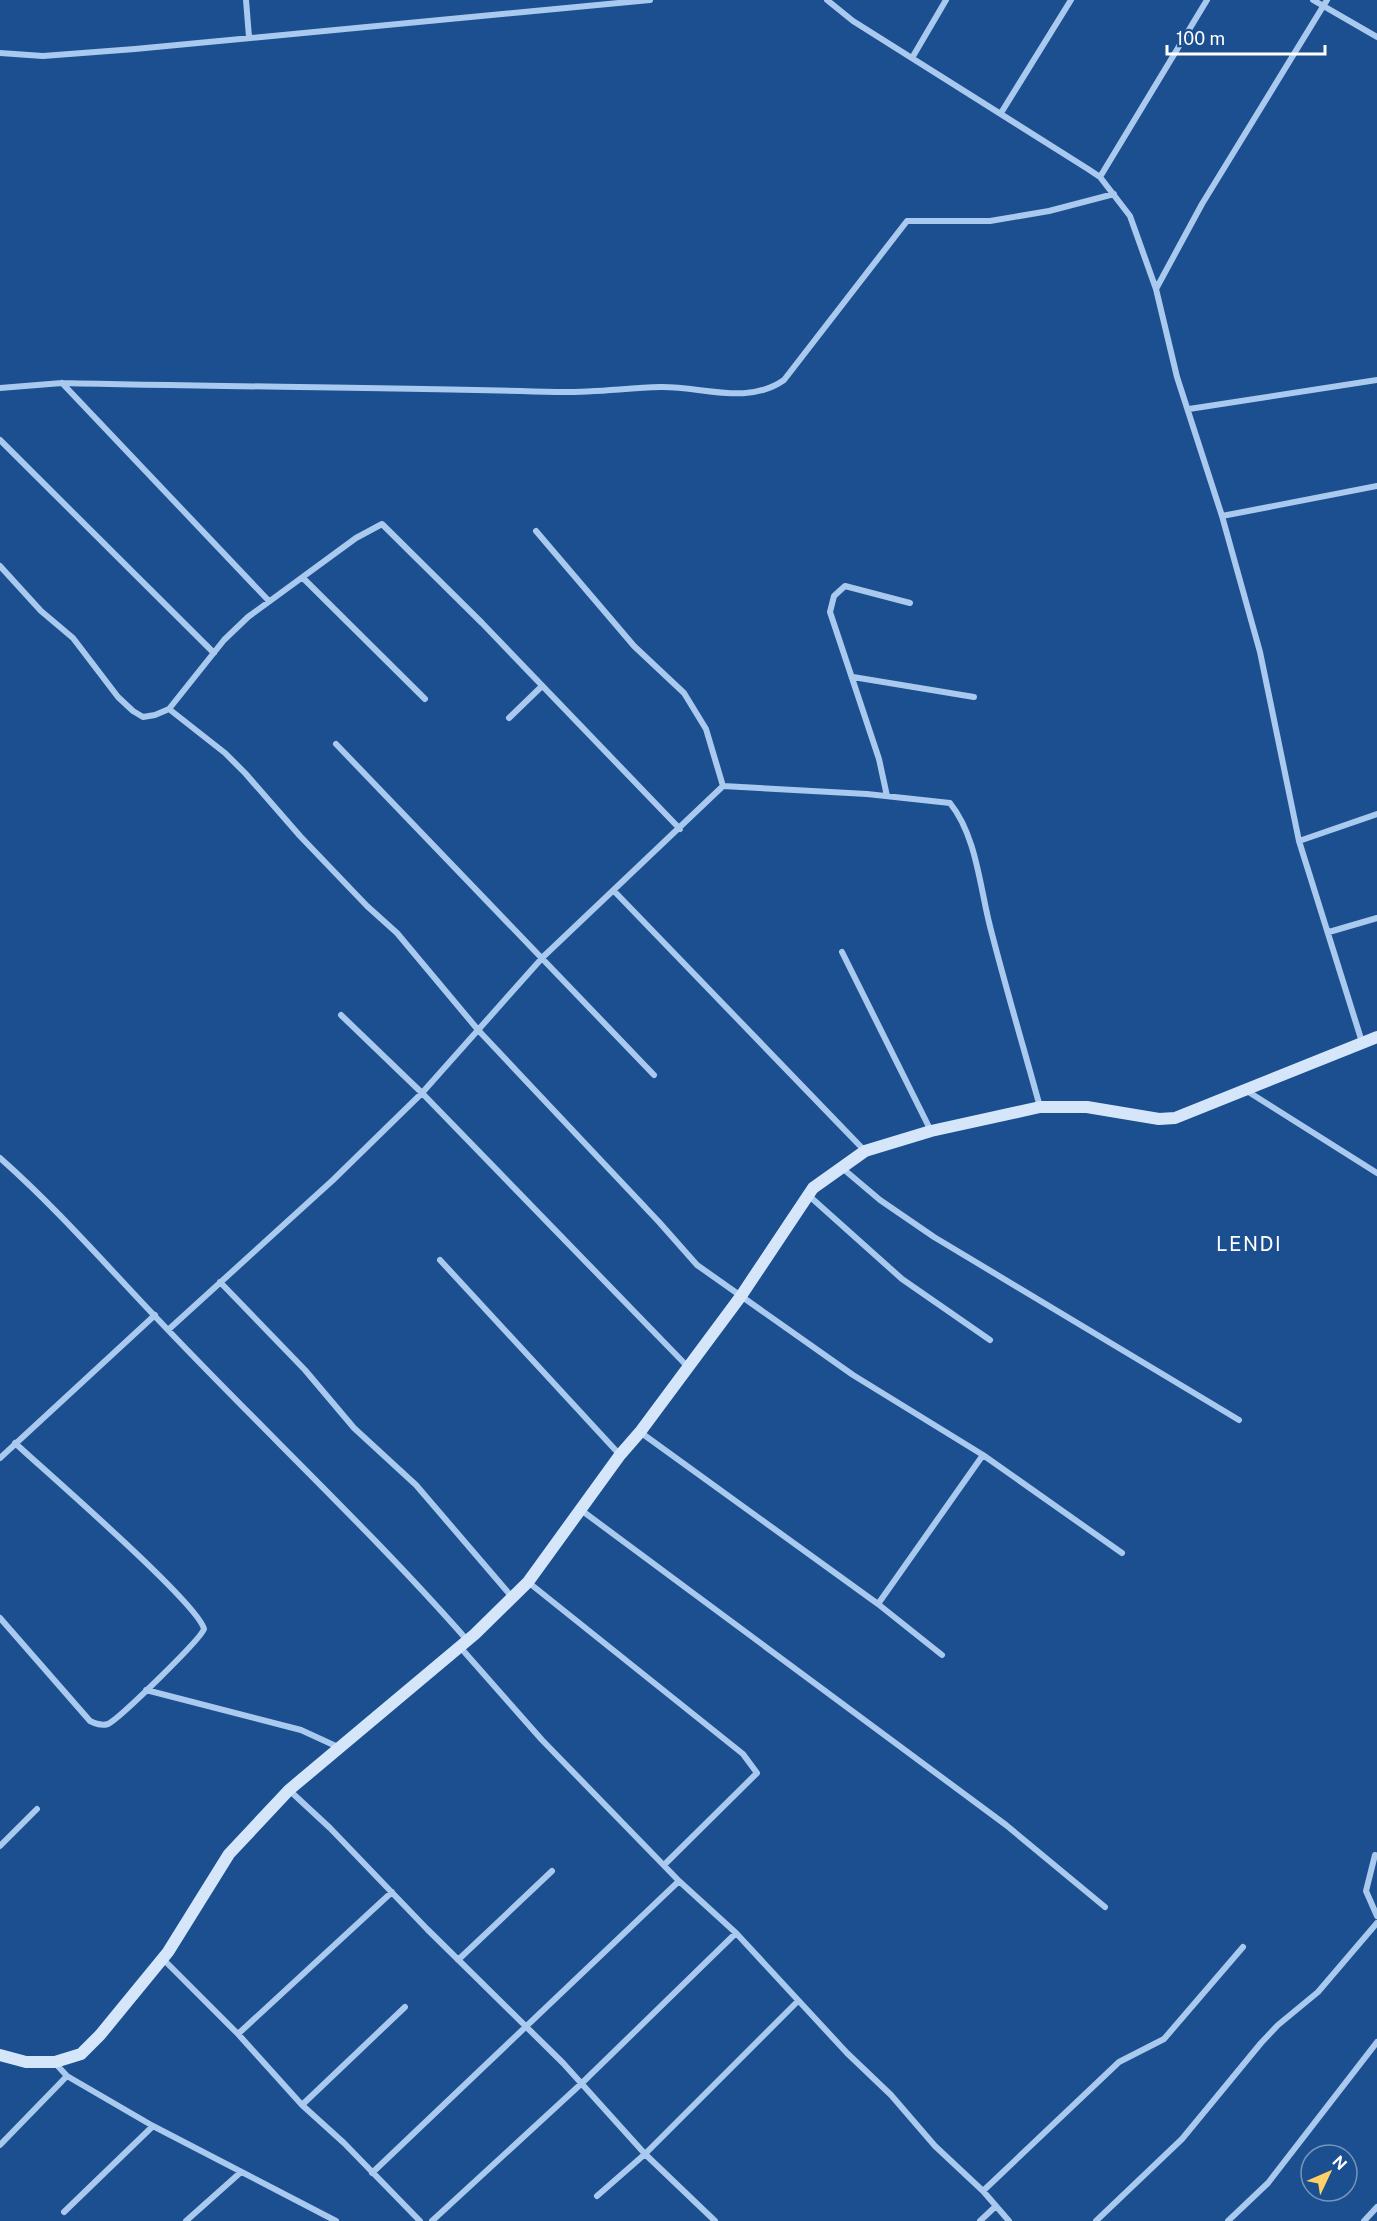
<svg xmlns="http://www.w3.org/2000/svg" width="1377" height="2221" viewBox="0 0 1377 2221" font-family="'Public Sans',sans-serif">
<rect width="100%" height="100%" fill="#1b4f8f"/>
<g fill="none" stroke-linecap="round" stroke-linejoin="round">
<path stroke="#a9c9ee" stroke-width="6" d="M 246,0 L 249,37
M 827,0 L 853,21 L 1088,169 L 1100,177 L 1130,216 L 1156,289 L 1177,377 L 1222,516 L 1260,652 L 1299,841 L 1362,1042
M 1313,0 L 1377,37
M 0,53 L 43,56 L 135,49 L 650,0
M 912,58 L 946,0
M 1001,113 L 1071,0
M 1100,177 L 1207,0
M 1156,289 L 1202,204 L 1327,0
M 62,383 L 268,600
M 0,388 L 62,383 C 227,387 392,387 556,392 C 591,393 626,388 660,387 C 702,386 747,406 784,380 L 907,221 L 990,221 L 1049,211 L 1114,194
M 1189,409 L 1377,380
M 0,440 L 214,653
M 1222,516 L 1377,486
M 536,531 L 634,646 L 684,693 L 706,729 L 723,786
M 0,566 L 41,611 L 73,638 L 118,697 L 133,711 L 143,717 L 155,715 L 169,709 L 225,753 L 245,773 L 300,836 L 367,906 L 397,933 L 479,1031 L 659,1222 L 697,1265 L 853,1375 L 983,1455 L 1122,1553
M 303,578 L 425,699
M 853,677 L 974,697
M 169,709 L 224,640 L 248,617 L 356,538 L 382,524 L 482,623 L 680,829
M 509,718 L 541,687
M 336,744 L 654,1075
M 887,796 L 879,759 L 830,612 L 834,596 L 845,586 L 910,603
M 1299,841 L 1377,814
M 614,891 L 865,1151
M 1329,932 L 1377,918
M 842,952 L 931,1131
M 341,1015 L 422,1093 L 688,1367
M 1247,1091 L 1377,1173
M 0,1158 C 60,1211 112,1272 168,1330 C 267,1434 372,1532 467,1640
M 841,1167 L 880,1200 L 934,1237 L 1239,1420
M 807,1194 L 902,1279 L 990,1340
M 440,1260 L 620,1455
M 220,1282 L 305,1370 L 354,1428 L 416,1485 L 512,1597
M 168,1330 L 333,1180 L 422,1093 L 543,957 L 723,786 L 867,794 L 950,803 C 978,838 980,892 992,934 C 1007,992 1024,1049 1040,1107
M 640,1432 L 878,1604 L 942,1655
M 0,1458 L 155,1315
M 581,1510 L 1006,1825 L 1105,1907
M 528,1582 L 743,1754 L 757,1773 L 664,1865
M 878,1604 L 983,1455
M 0,1618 L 90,1721 C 96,1724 101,1726 108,1724 C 119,1719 201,1639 204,1629 C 198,1603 45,1471 15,1443
M 460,1647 L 542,1740 L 679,1881 L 736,1933 L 847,2053 L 891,2095 L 935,2146 L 983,2191 L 1009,2221
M 146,1690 L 301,1730 L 338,1747
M 289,1790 L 330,1828 L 427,1929 L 563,2063 L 645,2154 L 715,2221
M 0,1846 L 37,1809
M 1375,1855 L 1366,1891 L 1377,1916
M 163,1959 L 238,2034 L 302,2105 L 344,2143 L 420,2221
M 458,1960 L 552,1871
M 238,2034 L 392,1892
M 55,2063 L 67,2076 L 153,2126 L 336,2221
M 302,2105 L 405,2007
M 0,2145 L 67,2076
M 372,2173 L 679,1881
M 983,2191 L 1119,2062 L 1164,2039 L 1243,1947
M 597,2196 L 645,2154 L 798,2001
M 64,2212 L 153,2126
M 186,2221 L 241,2172
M 432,2221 L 582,2083 L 736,1933
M 980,2221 L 996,2206
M 1096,2221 L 1182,2139 L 1261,2043 L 1278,2025 L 1318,1992 L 1377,1923
M 1228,2221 L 1268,2183 L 1377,2042
M 1364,2221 L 1377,2207"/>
<path stroke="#d6e6fa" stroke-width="12" d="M 0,2055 L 26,2062 L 55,2062 L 81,2054 L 100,2035 L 168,1952 L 229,1854 L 289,1790 L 475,1634 L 528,1582 L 620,1455 L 640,1432 L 741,1296 L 813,1188 L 865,1151 L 931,1131 L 1040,1107 L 1087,1107 L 1159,1119 L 1175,1118 L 1377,1037"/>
</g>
<g text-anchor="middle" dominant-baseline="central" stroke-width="4.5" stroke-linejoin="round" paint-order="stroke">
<g font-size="20" letter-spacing="1.5" fill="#fff" stroke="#1b4f8f">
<text x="1249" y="1244">LENDI</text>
</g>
</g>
<g transform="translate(1329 2173) rotate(46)"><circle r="28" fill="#1b4f8f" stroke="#7695bc" stroke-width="1.5"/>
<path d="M0-4.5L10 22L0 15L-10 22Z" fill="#ffd166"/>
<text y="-9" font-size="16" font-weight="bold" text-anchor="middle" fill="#ffffff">N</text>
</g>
<path d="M1167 45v9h158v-9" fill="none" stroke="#ffffff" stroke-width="3"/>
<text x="1176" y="45" font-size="18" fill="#ffffff" stroke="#1b4f8f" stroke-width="4.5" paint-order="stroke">100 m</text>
</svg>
